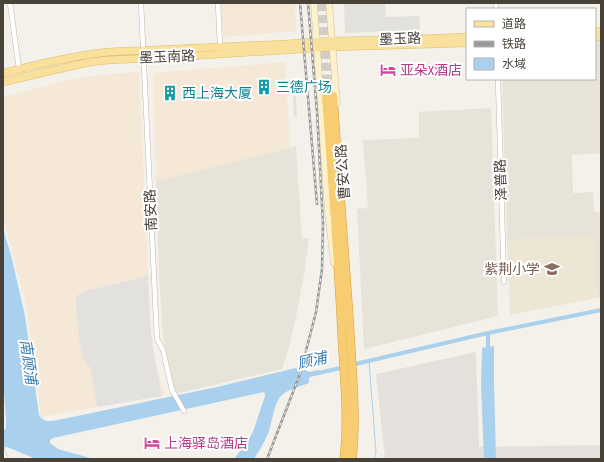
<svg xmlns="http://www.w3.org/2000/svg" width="604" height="462" viewBox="0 0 604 462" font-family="'Sofia Sans Condensed','Noto Sans SC',sans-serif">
<rect width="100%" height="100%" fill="#f4f1ea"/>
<path fill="#e8e3d8" d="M 595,41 L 601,41 L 601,153 L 572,155 L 573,193 L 593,192 L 594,212 L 601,212 L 601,297 L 597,298 L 594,236 L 507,240 L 502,79 L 595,79 Z
M 491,108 L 498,316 L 364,349 L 357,209 L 368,208 L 363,140 L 419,138 L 419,112 Z
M 296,146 L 302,239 L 309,238 L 305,269 L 296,317 L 289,347 L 282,369 L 175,394 L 163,337 L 159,274 L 156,181 Z"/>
<path fill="#f5e8d6" d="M 220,3 L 295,3 L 296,31 L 223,37 Z
M 285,62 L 290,148 L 156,181 L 153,73 Z
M 139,72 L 151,334 L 157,370 L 165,395 L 41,417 L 26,305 L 3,216 L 3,97 L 71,79 L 98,75 Z"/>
<path fill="#e4e0db" d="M 476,352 L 479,447 L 601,445 L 601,459 L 385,459 L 376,374 Z"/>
<path fill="#ede6d4" d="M 595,236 L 597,298 L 510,315 L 507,240 Z"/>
<path fill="#e3e1de" d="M 344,3 L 385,3 L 386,17 L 419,16 L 420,30 L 345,33 Z
M 293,96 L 296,96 L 297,117 L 294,117 Z
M 148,274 L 150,323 L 153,349 L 162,396 L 97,407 L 91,371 L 88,364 L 82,358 L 77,321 L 76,297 L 82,292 L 143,277 Z"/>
<path fill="#a9d1ee" d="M 3,228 L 12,259 L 25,316 L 39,415 C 43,421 46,421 53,421 L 217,387 L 304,366 L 307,371 L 310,372 L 319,370 L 320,374 L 310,377 L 309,378 L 309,383 C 301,386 290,389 283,394 C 273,402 273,422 268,434 C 264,443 259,451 254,459 L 234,459 L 247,442 L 253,432 L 265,396 L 265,394 L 264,392 L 53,438 L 50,440 L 50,443 L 58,449 L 94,459 L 36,459 L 12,449 L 7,447 L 3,448 L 3,432 L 6,428 L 6,419 L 3,378 Z
M 494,346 L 494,384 L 496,459 L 484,459 L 481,385 L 482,348 Z"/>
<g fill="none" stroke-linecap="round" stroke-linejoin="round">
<path stroke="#a9d1ee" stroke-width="1" d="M 369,361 L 376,452 L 374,459"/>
<path stroke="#a9d1ee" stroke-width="4" d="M 488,352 L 488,333
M 351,365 L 488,333 L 601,310
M 314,374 L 345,367"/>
<path stroke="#d2cec6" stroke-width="8" stroke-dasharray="8 4" stroke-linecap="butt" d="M 320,3 L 326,96
M 326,3 L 333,96"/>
<defs>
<path id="street" d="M 10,3 L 19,69
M 141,3 L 157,339 L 163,350 L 172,390 L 184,411
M 218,3 L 220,47
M 496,3 L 496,9
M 498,79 L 504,282
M 3,452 L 5,459"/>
<path id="secondary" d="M 314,3 L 328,212 L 334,263
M 329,3 L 337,103"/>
<path id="primary" d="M 595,31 L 601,31
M 595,37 L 601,37
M 3,73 C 38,64 72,56 108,52 L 286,44 L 333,41 L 389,40 L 467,37
M 3,82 L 50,71 L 90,62 L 109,60 L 174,57 L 333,47 L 467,43"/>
<path id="highway" d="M 326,96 C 332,176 338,255 342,335 C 344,376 349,418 344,459
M 333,96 C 339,174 345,253 350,332 C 352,374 357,417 352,459"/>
</defs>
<use href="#street" stroke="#bfb9ad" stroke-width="5.5"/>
<use href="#secondary" stroke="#d2c49b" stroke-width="7"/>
<use href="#primary" stroke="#dfbe6d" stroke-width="8"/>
<use href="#highway" stroke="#d7a141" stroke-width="9"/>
<use href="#street" stroke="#fff" stroke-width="4.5"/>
<use href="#secondary" stroke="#fcf1cc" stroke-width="6"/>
<use href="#primary" stroke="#fae09d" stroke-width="7"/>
<use href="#highway" stroke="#f8cc71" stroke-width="8"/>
<defs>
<path id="rail" d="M 300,3 L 317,204
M 267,459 L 300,374 L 316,312 L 322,269 L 323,224 L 317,112 L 308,3"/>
</defs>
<use href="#rail" stroke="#989898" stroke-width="2.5"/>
<use href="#rail" stroke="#fff" stroke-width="1" stroke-dasharray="3" stroke-linecap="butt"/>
</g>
<defs>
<symbol id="hotel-bare" viewBox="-9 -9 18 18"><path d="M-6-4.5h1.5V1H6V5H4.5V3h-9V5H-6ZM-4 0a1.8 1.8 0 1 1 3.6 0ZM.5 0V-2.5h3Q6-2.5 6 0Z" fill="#d1479c" stroke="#fff" stroke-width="2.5" paint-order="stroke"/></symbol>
<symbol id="building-bare" viewBox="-9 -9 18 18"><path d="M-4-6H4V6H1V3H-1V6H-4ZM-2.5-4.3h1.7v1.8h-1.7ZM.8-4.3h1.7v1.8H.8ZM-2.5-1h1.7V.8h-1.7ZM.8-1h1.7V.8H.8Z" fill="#0f9aa8" stroke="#fff" stroke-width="2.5" paint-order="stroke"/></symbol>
<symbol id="school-bare" viewBox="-9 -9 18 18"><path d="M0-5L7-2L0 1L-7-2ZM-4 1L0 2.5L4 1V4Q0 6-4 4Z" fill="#8d6e63" stroke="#fff" stroke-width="2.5" paint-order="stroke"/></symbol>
</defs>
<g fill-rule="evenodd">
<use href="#hotel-bare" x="377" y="59" width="22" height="22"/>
<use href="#building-bare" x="253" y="76" width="22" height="22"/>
<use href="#building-bare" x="159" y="82" width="22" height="22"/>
<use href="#school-bare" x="541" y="258" width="22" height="22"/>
<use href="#hotel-bare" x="141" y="432" width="22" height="22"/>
</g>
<g text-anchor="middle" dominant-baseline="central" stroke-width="4" stroke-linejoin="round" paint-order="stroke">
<g font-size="14" fill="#484238" stroke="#fff">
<text transform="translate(400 39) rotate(-2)">墨玉路</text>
<text transform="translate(167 57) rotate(-2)">墨玉南路</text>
<text transform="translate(343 172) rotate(-94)">曹安公路</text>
<text transform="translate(501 180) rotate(-92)">泽普路</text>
<text transform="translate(151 210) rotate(-93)">南安路</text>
</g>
<g font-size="14" fill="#b23c85" stroke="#fff" text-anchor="start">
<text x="400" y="70">亚朵X酒店</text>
<text x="164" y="443">上海驿岛酒店</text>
</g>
<g font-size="14" fill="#0d838f" stroke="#fff" text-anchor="start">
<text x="276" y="87">三德广场</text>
<text x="182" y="93">西上海大厦</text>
</g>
<g font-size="14" fill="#785e54" stroke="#fff" text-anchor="end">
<text x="540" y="269">紫荆小学</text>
</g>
<g font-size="15" font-style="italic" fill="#357bb0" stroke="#fff">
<text transform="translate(312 361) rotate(-13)">顾浦</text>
<text transform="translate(28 362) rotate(82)">南顾浦</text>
</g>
</g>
<rect width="604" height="462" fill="none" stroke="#484238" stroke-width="8"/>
<rect x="466" y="8" width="130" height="72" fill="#ffffff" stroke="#b6b3af"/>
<rect x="474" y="21" width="20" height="6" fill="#fae09d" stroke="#b6b3af"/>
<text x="502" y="28" font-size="12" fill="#484238">道路</text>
<rect x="474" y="41" width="20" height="6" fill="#989898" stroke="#b6b3af"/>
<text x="502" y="48" font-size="12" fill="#484238">铁路</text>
<rect x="474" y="58" width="20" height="12" fill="#a9d1ee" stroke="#b6b3af"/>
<text x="502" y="68" font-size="12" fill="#484238">水域</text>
</svg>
